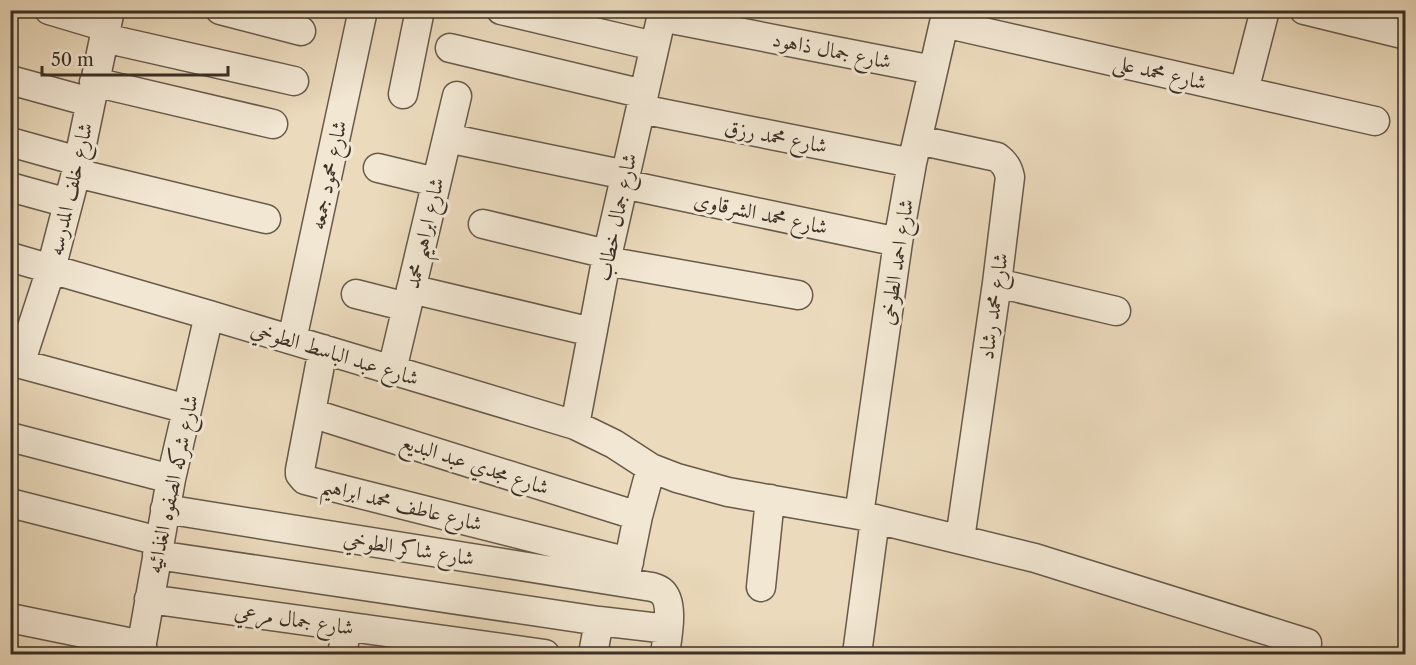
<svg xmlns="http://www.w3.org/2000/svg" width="1416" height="665" viewBox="0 0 1416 665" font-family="'Libre Caslon Text',Amiri,serif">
<rect width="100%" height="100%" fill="#ebdabc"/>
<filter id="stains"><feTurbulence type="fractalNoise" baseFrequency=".00333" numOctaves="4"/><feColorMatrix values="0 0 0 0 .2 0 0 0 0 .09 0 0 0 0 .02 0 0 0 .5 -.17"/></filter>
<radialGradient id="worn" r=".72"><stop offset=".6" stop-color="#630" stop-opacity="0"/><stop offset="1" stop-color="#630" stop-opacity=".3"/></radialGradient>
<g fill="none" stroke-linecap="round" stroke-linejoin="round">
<defs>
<path id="minor" d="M 49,10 L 106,27
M 220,10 L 301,31
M 501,10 L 654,46
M 1304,10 L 1406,35
M 661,17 L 933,70
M 944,23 L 1375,121
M 104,38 L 294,81
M 450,48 L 644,94
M 10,80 L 90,102
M 94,82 L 273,124
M 1244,91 L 1265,10
M 403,94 L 420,10
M 641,109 L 912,163
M 447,138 L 626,175
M 918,140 L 997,157 C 1005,163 1008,168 1010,177 L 997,283 L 960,539
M 10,142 L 78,161
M 378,168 L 436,182
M 76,173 L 266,219
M 623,184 L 898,242
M 10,187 L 68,203
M 483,224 L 607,254
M 10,257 L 209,315 L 575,425 L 614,444 L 651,468 L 677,478 L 728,492 L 859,515 L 1035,558 L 1307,643
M 606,261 L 798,295
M 997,283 L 1116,311
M 411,289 L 592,332
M 356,294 L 407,307
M 292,340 L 363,10
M 323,349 L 300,470 L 300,474 L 305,480 L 629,562
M 10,361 L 187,409
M 20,364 L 51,269 L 76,173 L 110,10
M 392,370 L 457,96
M 311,413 L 638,516
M 575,425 L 606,261 L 663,10
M 10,437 L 171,479
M 10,503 L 159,541
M 165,509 L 652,587 C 655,588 659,589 661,591 C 675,602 667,638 665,654
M 859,515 L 898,242 L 912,163 L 947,10
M 157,555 L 599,621 L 668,629
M 625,580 L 638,516 L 651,468
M 761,587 L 770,499
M 149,599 L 545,654
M 10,618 L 142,645
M 140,654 L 171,479 L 209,315
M 342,654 L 347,627
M 593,654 L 599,621
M 857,654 L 875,519"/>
</defs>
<use href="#minor" stroke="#675a4b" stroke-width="31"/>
<use href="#minor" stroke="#f2e7d3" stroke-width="28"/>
</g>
<g text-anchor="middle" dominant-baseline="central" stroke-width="6" stroke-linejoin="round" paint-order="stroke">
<g font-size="21" fill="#3b2f25" stroke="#f2e7d3">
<text transform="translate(832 50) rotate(11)">شارع جمال ذاهود</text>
<text transform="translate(1160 72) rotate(13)">شارع محمد على</text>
<text transform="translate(776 136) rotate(11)">شارع محمد رزق</text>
<text transform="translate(328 175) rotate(-78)">شارع محمود جمعه</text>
<text transform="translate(70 189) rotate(-77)">شارع خلف المدرسه</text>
<text transform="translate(761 213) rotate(12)">شارع محمد الشرقاوى</text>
<text transform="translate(616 217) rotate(-78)">شارع جمال خطاب</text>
<text transform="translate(424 233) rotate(-77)">شارع ابراهيم محمد</text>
<text transform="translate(896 262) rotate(-81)">شارع احمد الطوخى</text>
<text transform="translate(993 306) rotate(-82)">شارع محمد رشاد</text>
<text transform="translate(335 353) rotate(17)">شارع عبد الباسط الطوخي</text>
<text transform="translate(475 464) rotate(18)">شارع مجدي عبد البديع</text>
<text transform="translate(172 484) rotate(-78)">شارع شركه الصفوه الغذائيه</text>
<text transform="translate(402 504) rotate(14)">شارع عاطف محمد ابراهيم</text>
<text transform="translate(409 548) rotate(9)">شارع شاكر الطوخي</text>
<text transform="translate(294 619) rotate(8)">شارع جمال مرعي</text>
</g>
</g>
<rect width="1416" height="665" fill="none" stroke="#ebdabc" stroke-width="36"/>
<rect x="12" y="12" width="1392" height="641" fill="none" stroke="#3b2f25" stroke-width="3"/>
<rect x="18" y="18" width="1380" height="629" fill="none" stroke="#3b2f25" stroke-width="1.5"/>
<path d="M42 66v9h186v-9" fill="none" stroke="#3b2f25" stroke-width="3"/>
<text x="51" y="66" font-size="18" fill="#3b2f25" stroke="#f2e7d3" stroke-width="4.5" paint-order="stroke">50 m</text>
<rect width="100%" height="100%" filter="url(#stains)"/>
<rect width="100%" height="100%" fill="url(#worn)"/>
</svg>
